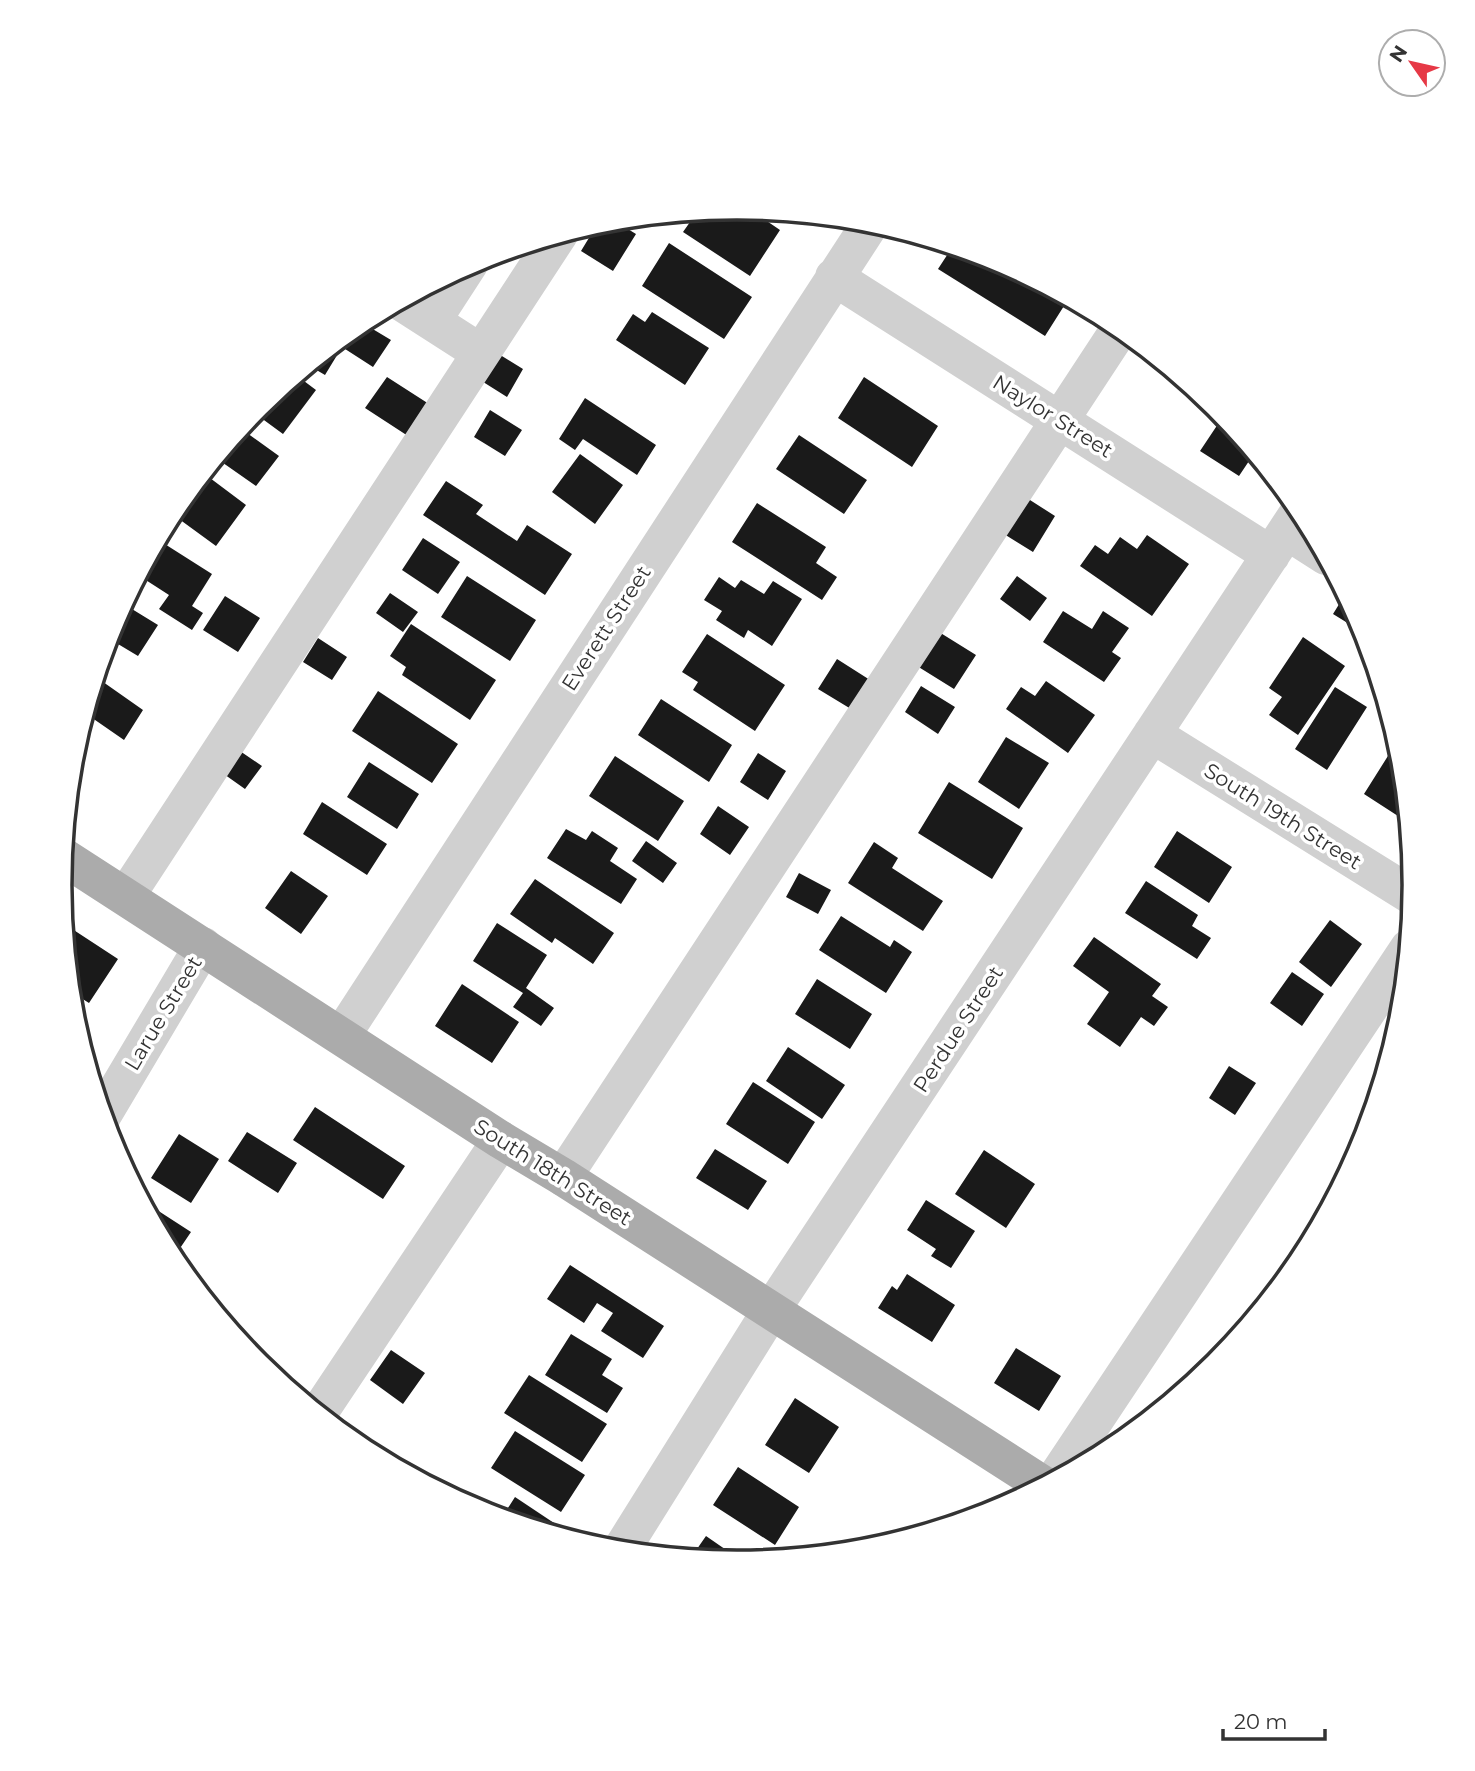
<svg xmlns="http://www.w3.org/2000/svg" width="1475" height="1771" viewBox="0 0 1475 1771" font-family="Montserrat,sans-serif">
<rect width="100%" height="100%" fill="#fff"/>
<path fill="#1a1a1a" d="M 738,208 L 748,208 L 780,230 L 750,276 L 683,232 L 697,212 Z
M 613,220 L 636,234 L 613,271 L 581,251 L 598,223 Z
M 669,243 L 752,297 L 724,339 L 642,286 Z
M 953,246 L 969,251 L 1011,277 L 1016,269 L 1069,298 L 1045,336 L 938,269 Z
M 652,312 L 709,348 L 685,385 L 616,340 L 633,314 L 645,322 Z
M 361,322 L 391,340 L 373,367 L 342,347 L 325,375 L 308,365 Z
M 497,353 L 523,369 L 507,397 L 480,380 Z
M 296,375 L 316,390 L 283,434 L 253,412 Z
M 387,377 L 429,404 L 408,436 L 365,408 Z
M 864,377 L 938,426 L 912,467 L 838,418 Z
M 585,398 L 656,445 L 637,475 L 583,439 L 575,450 L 559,439 Z
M 490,410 L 522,430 L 505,456 L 474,437 Z
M 1224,415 L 1255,452 L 1239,476 L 1200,451 Z
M 240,428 L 279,456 L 256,486 L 216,458 Z
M 799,435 L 867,480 L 844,514 L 776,469 Z
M 580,454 L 623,485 L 595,524 L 552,492 Z
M 210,478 L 246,505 L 216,546 L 179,519 Z
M 446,481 L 483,505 L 476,514 L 517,541 L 527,525 L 572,554 L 545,595 L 423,515 Z
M 1019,493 L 1055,516 L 1033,552 L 996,529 Z
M 757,503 L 826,547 L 816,563 L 837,577 L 822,600 L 732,542 Z
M 1147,535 L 1189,564 L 1152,616 L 1080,566 L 1095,545 L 1108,554 L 1120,537 L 1137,549 Z
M 423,538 L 460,562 L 438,594 L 402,570 Z
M 160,541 L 212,574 L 192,606 L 203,613 L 192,630 L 159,609 L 169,595 L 138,575 Z
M 467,576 L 536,620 L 510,661 L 441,617 Z
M 1017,576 L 1047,598 L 1030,621 L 1000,599 Z
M 719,577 L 735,588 L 741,580 L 764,594 L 773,581 L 802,599 L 772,646 L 748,630 L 744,638 L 716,620 L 722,611 L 704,600 Z
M 390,593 L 418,612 L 403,632 L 376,613 Z
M 1346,593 L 1364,626 L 1367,635 L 1333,614 Z
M 225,596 L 260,618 L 238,652 L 203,630 Z
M 127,606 L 158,625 L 138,656 L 108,638 Z
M 1063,611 L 1092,629 L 1103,611 L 1129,628 L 1112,652 L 1121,658 L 1104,682 L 1043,642 Z
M 411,624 L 496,680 L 470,720 L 402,675 L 406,667 L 390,656 Z
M 939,632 L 976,655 L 954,689 L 917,666 Z
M 707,634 L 785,685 L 755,731 L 693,690 L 698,682 L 682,672 Z
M 1303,637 L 1345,666 L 1298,735 L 1269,715 L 1282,697 L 1269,688 Z
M 318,638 L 347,657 L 332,680 L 303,662 Z
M 837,659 L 870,680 L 851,709 L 818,689 Z
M 96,677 L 143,710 L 124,740 L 85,713 Z
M 1046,681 L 1095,715 L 1068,753 L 1006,709 L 1021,687 L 1035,696 Z
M 921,686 L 955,707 L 938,734 L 905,712 Z
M 1335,687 L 1367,707 L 1327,770 L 1295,749 Z
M 378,691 L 458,744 L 432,783 L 352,731 Z
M 661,699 L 732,745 L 709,782 L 638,735 Z
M 1006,737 L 1049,763 L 1019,809 L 978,782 Z
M 77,739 L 84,743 L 72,763 L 73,753 Z
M 1398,740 L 1403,754 L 1407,801 L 1398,816 L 1364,794 Z
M 237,749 L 262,766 L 245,789 L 221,772 Z
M 758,753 L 786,771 L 768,800 L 740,782 Z
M 615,756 L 684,801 L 658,841 L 589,796 Z
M 369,762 L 419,794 L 397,829 L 347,797 Z
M 949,782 L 1023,828 L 992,879 L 918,833 Z
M 322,802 L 387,844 L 367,875 L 303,834 Z
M 718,806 L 749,827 L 730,855 L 700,834 Z
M 566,829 L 586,840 L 592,831 L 618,848 L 610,861 L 637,879 L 621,904 L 547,858 Z
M 1177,831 L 1232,867 L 1209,903 L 1154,867 Z
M 646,841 L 677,863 L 663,883 L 632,861 Z
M 874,842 L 898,858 L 892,868 L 943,901 L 923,931 L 848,883 Z
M 291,871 L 328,896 L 301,934 L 265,908 Z
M 799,873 L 831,890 L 818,914 L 786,897 Z
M 535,879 L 614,933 L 593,964 L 555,938 L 552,943 L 510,914 Z
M 1146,881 L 1198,915 L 1192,926 L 1211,938 L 1197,959 L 1125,913 Z
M 841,916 L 890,947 L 894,940 L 912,952 L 886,993 L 819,950 Z
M 1330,920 L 1362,944 L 1331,987 L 1299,962 Z
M 63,923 L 118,959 L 89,1003 L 70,991 Z
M 497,923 L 547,955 L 526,988 L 554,1008 L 541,1026 L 513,1007 L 523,993 L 473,961 Z
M 1094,937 L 1161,984 L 1152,996 L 1168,1007 L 1154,1026 L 1141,1017 L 1120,1047 L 1087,1024 L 1109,992 L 1073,966 Z
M 1292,972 L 1324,994 L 1302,1026 L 1270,1003 Z
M 817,979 L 872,1014 L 850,1049 L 795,1014 Z
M 462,984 L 519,1022 L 492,1063 L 435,1026 Z
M 788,1047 L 845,1085 L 822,1119 L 766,1081 Z
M 1229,1066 L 1256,1083 L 1235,1115 L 1209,1098 Z
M 753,1082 L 815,1122 L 788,1164 L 726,1124 Z
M 315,1107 L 405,1166 L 383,1199 L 293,1140 Z
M 247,1132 L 297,1163 L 278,1193 L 228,1161 Z
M 179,1134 L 219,1159 L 191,1203 L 151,1178 Z
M 715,1149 L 767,1181 L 748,1210 L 696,1178 Z
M 984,1150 L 1035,1184 L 1006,1228 L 955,1194 Z
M 140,1199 L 191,1232 L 172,1260 Z
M 926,1200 L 975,1231 L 951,1268 L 931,1256 L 936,1249 L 907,1230 Z
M 570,1265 L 664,1326 L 643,1358 L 601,1331 L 613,1313 L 597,1303 L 584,1323 L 547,1299 Z
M 907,1274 L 955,1305 L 932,1342 L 878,1308 L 892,1286 L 897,1290 Z
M 571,1334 L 612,1359 L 602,1375 L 623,1388 L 607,1413 L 545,1375 Z
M 1016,1348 L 1061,1376 L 1039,1411 L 994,1383 Z
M 391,1350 L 425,1373 L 403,1404 L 370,1380 Z
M 529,1375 L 607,1424 L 582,1462 L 504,1413 Z
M 795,1398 L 839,1427 L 809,1473 L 765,1445 Z
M 515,1431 L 585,1475 L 561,1512 L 491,1468 Z
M 738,1467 L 799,1507 L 775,1545 L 713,1505 Z
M 515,1497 L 554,1523 L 547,1533 L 501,1519 Z
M 706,1536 L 745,1563 L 690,1559 Z"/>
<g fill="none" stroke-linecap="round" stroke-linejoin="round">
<path stroke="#d0d0d0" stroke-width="38" d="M 834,277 L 1271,555
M 400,301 L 481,353
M 432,321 L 469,264
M 1287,531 L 1326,556
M 1152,734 L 1414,897
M 126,896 L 559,234
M 342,1035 L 872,221
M 102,1116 L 203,946
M 563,1177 L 1121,327
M 318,1414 L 501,1140
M 1054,1481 L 1409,948
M 620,1552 L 770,1312 L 1301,509"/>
<path stroke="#ababab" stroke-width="38" d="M 62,856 L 501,1140 L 563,1177 L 1045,1486"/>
</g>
<g text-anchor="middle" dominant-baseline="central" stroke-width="7" stroke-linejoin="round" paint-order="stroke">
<g font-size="21" fill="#333" stroke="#fff">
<text transform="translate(1053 416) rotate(32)">Naylor Street</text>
<text transform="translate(606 628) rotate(-57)">Everett Street</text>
<text transform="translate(1283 816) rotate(32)">South 19th Street</text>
<text transform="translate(163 1013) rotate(-59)">Larue Street</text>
<text transform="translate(958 1029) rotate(-57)">Perdue Street</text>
<text transform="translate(553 1172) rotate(32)">South 18th Street</text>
</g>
</g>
<path d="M0 0H1475V1771H0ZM72 885a665 665 0 1 1 1330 0a665 665 0 1 1-1330 0Z" fill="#fff" fill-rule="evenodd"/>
<path fill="none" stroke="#333" stroke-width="3.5" d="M72 885a665 665 0 1 1 1330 0a665 665 0 1 1-1330 0Z"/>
<g transform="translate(1412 63) rotate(304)"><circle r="33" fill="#ffffff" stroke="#adadad" stroke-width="2"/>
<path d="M0-5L12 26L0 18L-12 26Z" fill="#e63946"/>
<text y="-10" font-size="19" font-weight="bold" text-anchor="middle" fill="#333333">N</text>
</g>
<path d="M1223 1729v10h102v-10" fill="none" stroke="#333333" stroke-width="3.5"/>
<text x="1234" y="1729" font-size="21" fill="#333333" stroke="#ffffff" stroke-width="5" paint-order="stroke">20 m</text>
</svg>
